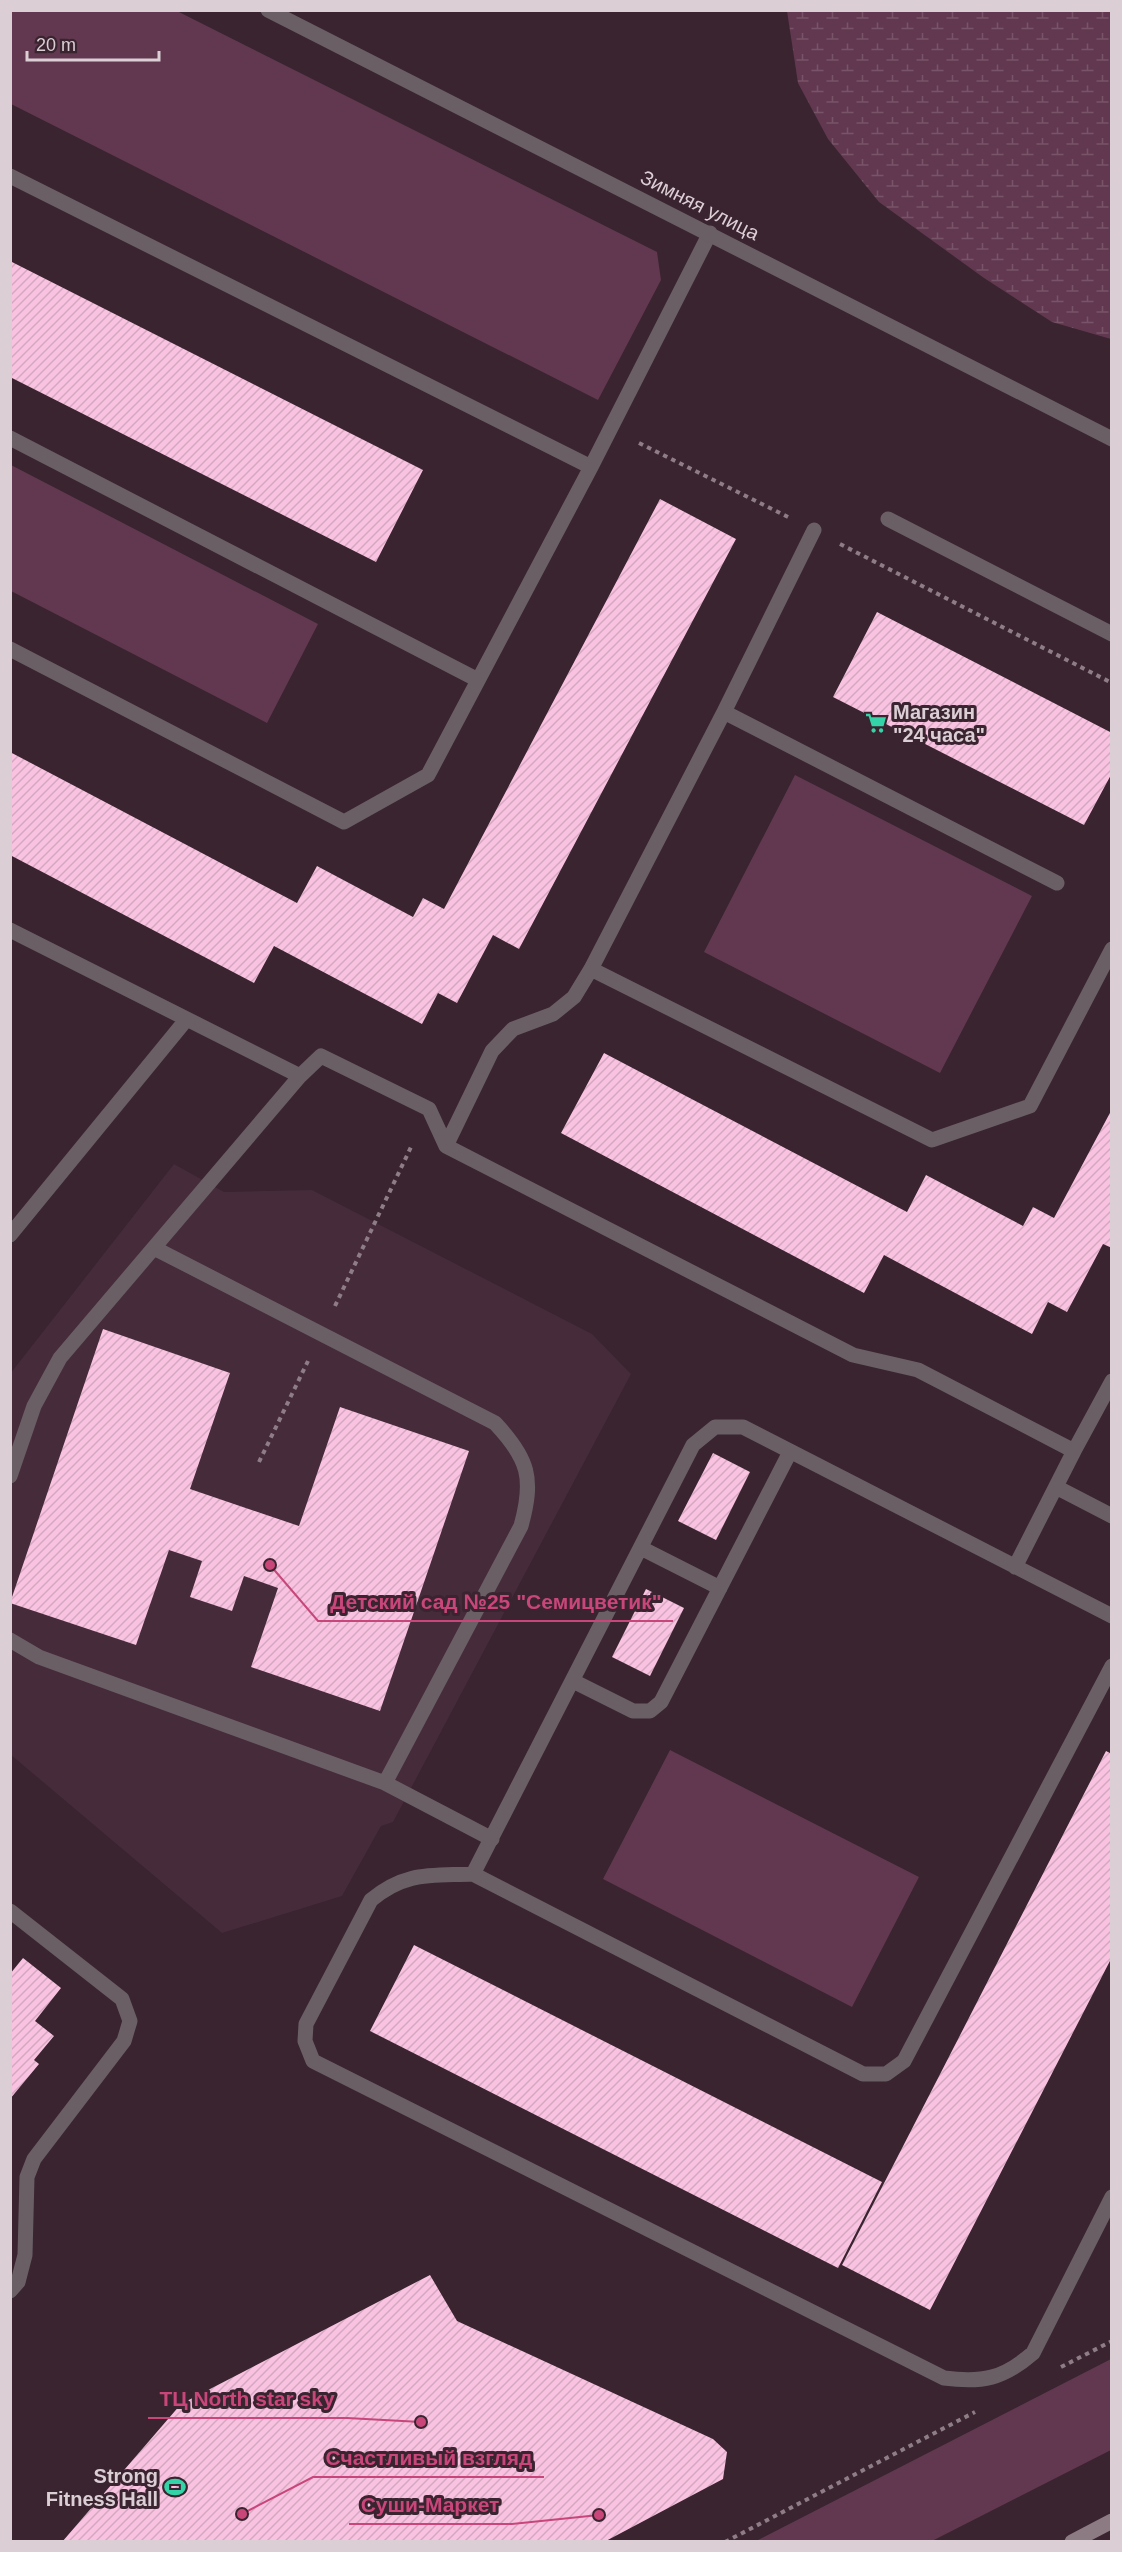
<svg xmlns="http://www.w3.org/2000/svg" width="1122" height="2552" viewBox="0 0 1122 2552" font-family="Helvetica,sans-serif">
<defs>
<pattern id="wetland-marsh" width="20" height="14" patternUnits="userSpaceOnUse" patternTransform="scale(1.5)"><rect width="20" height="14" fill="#613850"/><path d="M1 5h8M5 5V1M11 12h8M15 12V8" fill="none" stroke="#775468"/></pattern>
<pattern id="building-hatch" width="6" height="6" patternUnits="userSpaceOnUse" patternTransform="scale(1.5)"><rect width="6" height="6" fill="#f9c2e0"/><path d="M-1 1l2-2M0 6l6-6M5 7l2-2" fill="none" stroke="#d4a8c0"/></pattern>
</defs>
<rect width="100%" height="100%" fill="#392430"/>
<path fill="#462b3b" d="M 174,1164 L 224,1192 L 312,1190 L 592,1334 L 631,1374 L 393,1822 L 381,1826 L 342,1896 L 222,1933 L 11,1755 L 10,1374 Z"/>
<path fill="#613850" d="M 10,11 L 177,11 L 657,252 L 661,280 L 598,400 L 11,104 Z
M 11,465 L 318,624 L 267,723 L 11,591 Z
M 795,775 L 1032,896 L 940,1073 L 704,952 Z
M 670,1750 L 919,1877 L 852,2007 L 603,1879 Z
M 1111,2359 L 1111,2450 L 932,2541 L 756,2541 Z"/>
<path fill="url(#wetland-marsh)" d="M 787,11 L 1111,11 L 1111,339 L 1052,322 L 984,278 L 879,202 L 828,139 L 798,83 Z"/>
<path fill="url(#building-hatch)" d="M 10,261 L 423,470 L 376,562 L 10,377 Z
M 660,499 L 736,539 L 519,949 L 493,935 L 457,1003 L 438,993 L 422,1024 L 274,946 L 254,983 L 10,855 L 10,752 L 297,903 L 317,866 L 413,917 L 423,898 L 444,909 Z
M 877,612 L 1112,733 L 1112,773 L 1084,825 L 833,697 Z
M 604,1053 L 907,1212 L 926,1175 L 1023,1226 L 1033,1207 L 1054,1218 L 1112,1109 L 1112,1248 L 1103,1244 L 1067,1312 L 1048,1302 L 1032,1334 L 884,1255 L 864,1293 L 561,1133 Z
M 103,1329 L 230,1373 L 190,1489 L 299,1526 L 340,1407 L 469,1451 L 380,1711 L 251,1667 L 278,1588 L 244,1576 L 232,1611 L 190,1597 L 202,1561 L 169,1550 L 136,1645 L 10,1603 Z
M 713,1453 L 750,1472 L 716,1540 L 678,1521 Z
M 646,1589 L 684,1608 L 650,1676 L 612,1657 Z
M 1106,1751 L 1112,1754 L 1112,1957 L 930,2310 L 842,2265 Z
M 414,1945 L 882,2182 L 838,2268 L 370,2031 Z
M 23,1958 L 61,1988 L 35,2021 L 54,2036 L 34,2060 L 39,2064 L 10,2099 L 10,1974 Z
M 430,2275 L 457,2321 L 713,2439 L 727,2452 L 723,2479 L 604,2542 L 62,2542 L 181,2404 Z"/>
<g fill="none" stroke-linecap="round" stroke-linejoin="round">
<path stroke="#8e7d86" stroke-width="4" stroke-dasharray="4.5 4.5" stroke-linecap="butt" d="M 639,443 L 788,517
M 840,544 L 1112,683
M 335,1306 L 412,1145
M 259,1462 L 308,1361
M 1061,2367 L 1112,2341
M 725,2542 L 975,2412"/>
<path stroke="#6a5f65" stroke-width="15" d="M 10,176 L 591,467
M 10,438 L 478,680
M 888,519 L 1112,634
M 10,649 L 344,822 L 428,775 L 591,467 L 710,233
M 724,712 L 1057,883
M 10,930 L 300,1076 L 321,1056 L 429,1109 L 446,1146 L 853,1355 L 918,1370 L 1074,1451 L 1015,1567
M 591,969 L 932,1140 L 1030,1106 L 1112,949
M 446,1146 L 492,1051 L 513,1029 L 553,1014 L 574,997 L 591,969 L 724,712 L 814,530
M 10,1235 L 186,1020
M 154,1248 L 495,1423 C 529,1459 534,1479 521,1526 L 385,1783
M 1074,1451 L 1112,1381
M 10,1476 L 34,1406 L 60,1358 L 300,1076
M 1056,1487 L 1112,1516
M 641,1548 L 720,1588
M 10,1640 L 39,1657 L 385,1783 L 492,1839
M 1112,1666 L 904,2061 L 886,2074 L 863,2074 L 473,1874 C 431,1876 406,1871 371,1900 L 306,2024 L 305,2041 L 313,2061 L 944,2378 C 982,2383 1003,2379 1033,2353 L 1112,2197
M 573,1681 L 633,1711 L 650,1711 L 661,1702 L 790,1452
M 473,1874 L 693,1445 L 715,1427 L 743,1427 L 1112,1616
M 10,1911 L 122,1999 L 130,2021 L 124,2041 L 34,2159 L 27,2177 L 25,2255 L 18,2282 L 10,2291"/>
<path stroke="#6a5f65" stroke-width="15" d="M 268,10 L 1112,439"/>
<path stroke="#8d7b84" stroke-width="15" d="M 1072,2542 L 1112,2521"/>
</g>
<defs>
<symbol id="supermarket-bare" viewBox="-9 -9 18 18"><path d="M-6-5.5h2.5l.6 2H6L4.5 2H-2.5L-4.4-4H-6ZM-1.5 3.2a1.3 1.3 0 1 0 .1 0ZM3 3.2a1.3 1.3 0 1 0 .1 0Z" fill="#34d4a8" stroke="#392430" stroke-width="2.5" paint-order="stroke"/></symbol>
<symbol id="stadium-bare" viewBox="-9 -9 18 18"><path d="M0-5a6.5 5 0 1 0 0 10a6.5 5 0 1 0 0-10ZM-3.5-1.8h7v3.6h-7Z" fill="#34d4a8" stroke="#392430" stroke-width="2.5" paint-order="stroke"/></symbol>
</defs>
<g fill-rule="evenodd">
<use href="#supermarket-bare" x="861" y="708" width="30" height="30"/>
<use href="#stadium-bare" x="160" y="2472" width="30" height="30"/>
</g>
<g text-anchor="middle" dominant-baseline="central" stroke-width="6" stroke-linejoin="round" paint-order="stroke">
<g font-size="20" fill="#dcced5" stroke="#392430">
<text transform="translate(700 205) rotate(27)">Зимняя улица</text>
</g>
<g font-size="20" font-weight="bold" fill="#dcced5" stroke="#392430" text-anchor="start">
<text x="893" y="712">Магазин<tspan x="893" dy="23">"24 часа"</tspan></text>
<text x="158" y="2476" text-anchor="end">Strong<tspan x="158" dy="23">Fitness Hall</tspan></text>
</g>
</g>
<path fill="none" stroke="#c8467a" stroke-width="2" d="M270 1565L318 1621H673M421 2422L347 2418H148M242 2514L313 2477H544M599 2515L512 2524H349"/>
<g fill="#c8467a" stroke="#392430" stroke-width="2">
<circle cx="270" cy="1565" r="6"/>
<circle cx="421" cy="2422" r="6"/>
<circle cx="242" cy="2514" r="6"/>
<circle cx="599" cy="2515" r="6"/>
</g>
<g font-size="21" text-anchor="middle" font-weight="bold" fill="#c8467a" stroke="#392430" stroke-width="6" stroke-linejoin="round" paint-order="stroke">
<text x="496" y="1609">Детский сад №25 "Семицветик"</text>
<text x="247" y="2406">ТЦ North star sky</text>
<text x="429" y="2465">Счастливый взгляд</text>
<text x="430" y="2512">Суши-Маркет</text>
</g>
<rect width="1122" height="2552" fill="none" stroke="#dcced5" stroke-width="24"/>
<path d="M27 51v9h132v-9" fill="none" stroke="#dcced5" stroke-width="3"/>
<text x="36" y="51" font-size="18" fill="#dcced5" stroke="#392430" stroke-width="4.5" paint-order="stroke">20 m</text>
</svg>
